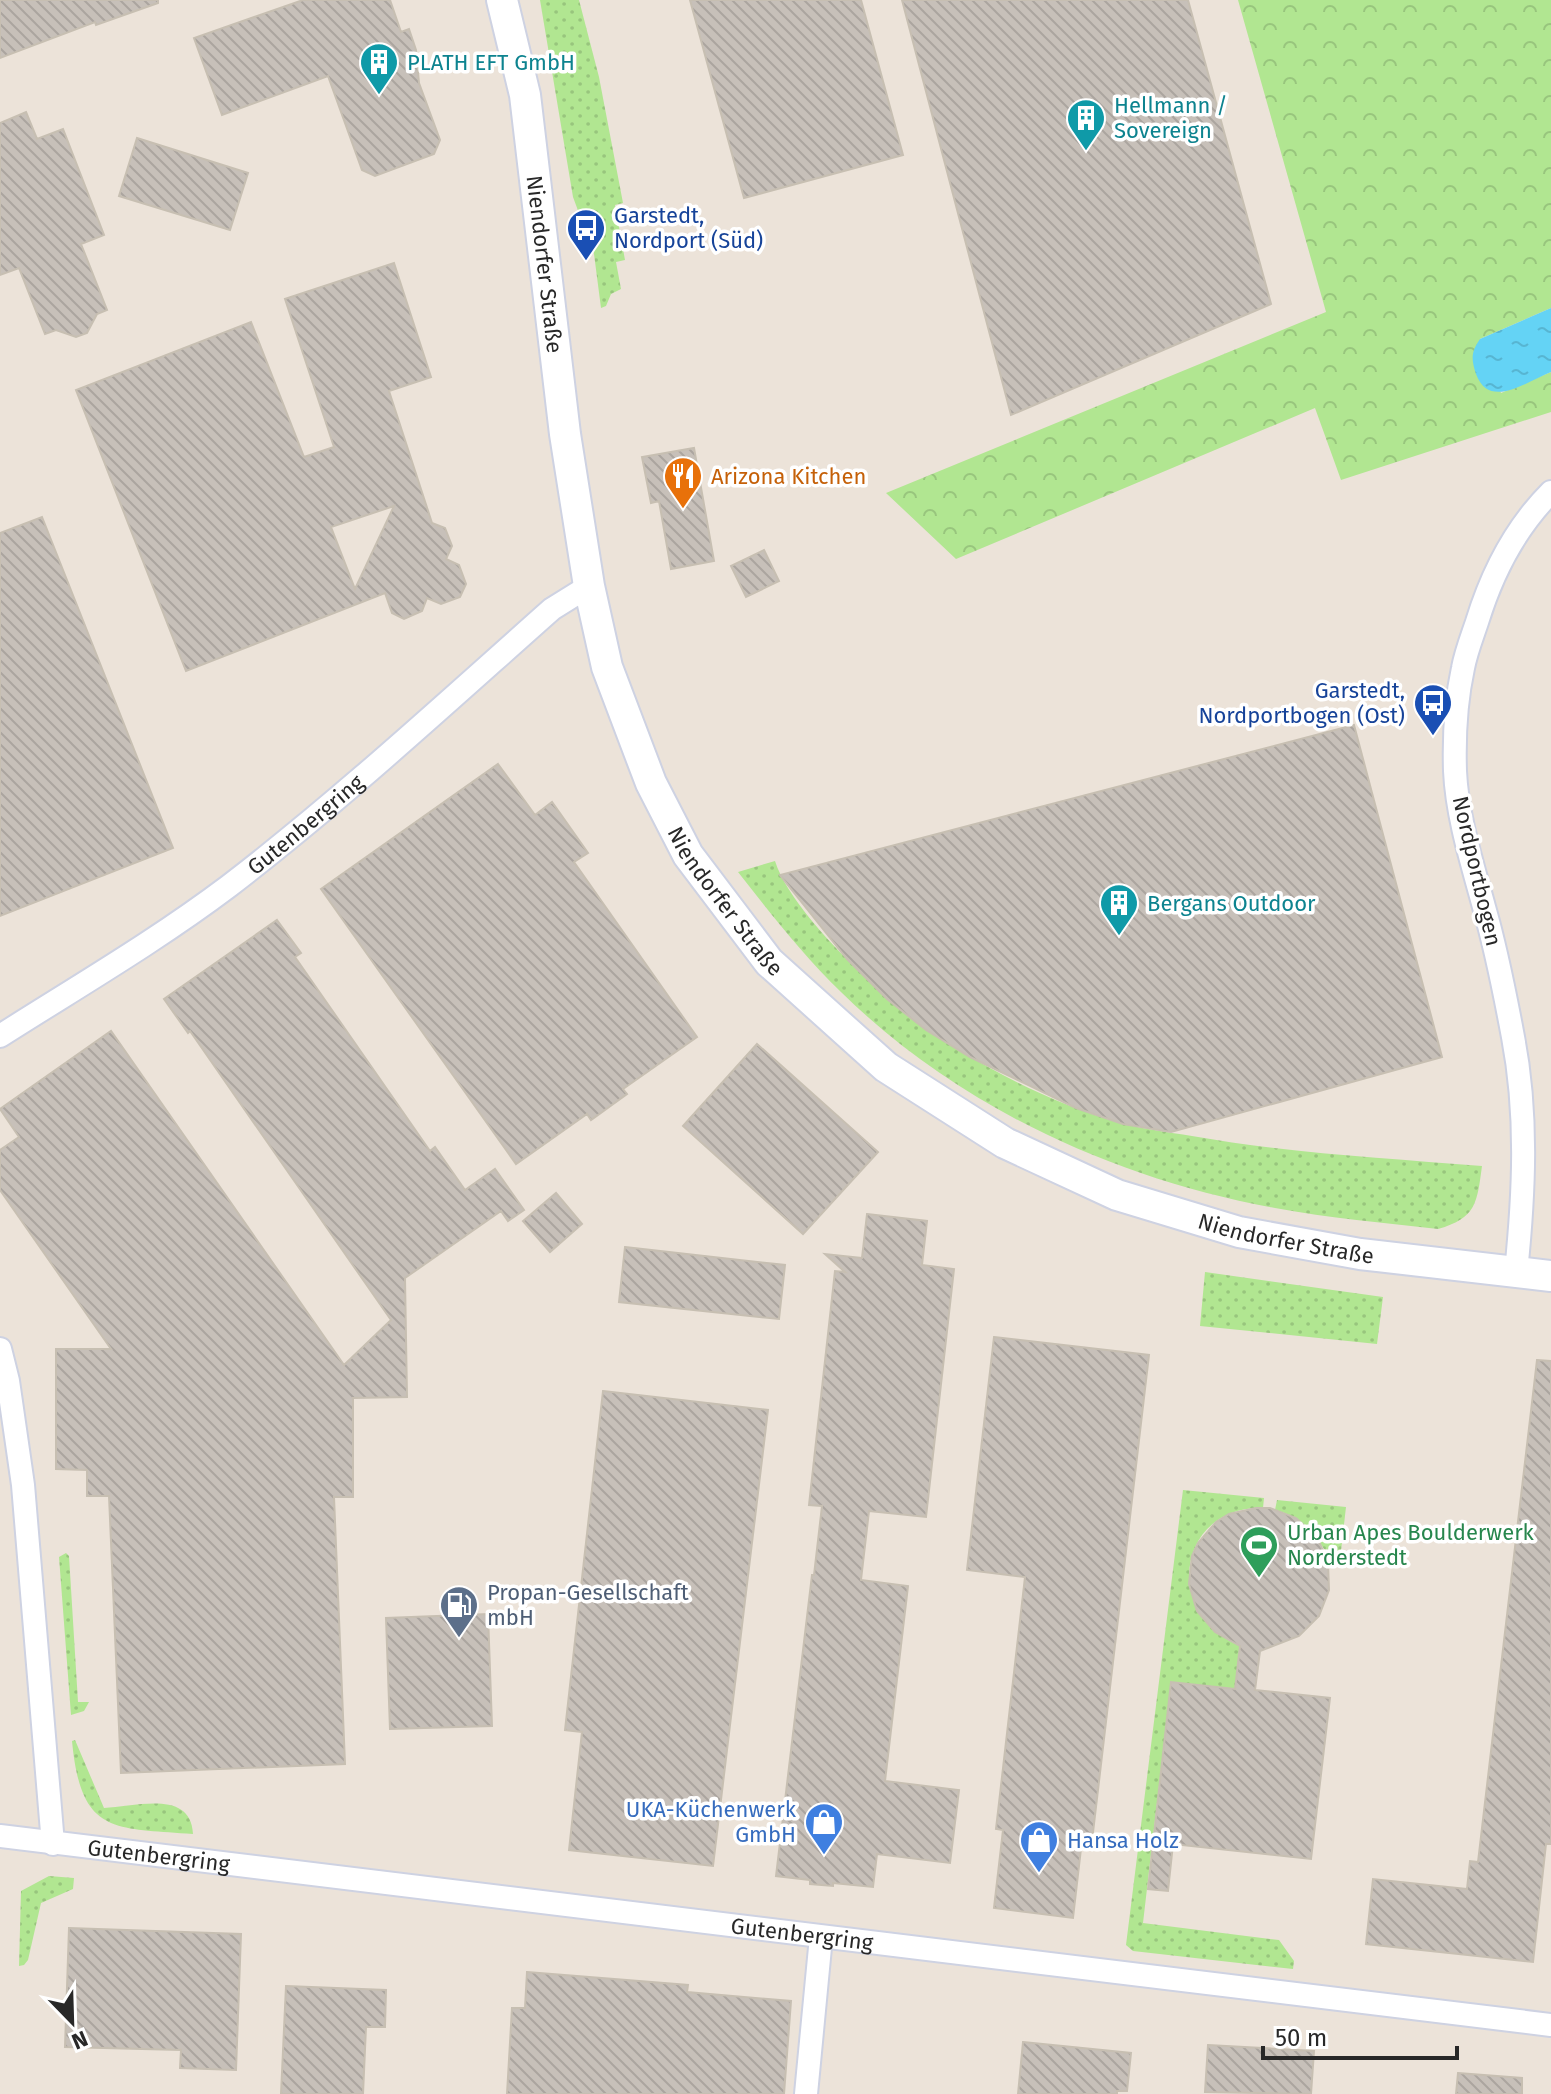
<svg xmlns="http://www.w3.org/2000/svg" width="1551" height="2094" viewBox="0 0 1551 2094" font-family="'Fira Sans',sans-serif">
<defs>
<pattern id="grass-dots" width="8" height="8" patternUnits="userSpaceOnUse" patternTransform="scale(2)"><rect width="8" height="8" fill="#b1e691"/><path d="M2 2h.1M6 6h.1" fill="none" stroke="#98c57d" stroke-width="1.8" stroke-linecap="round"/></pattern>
<pattern id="forest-crowns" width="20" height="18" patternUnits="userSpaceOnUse" patternTransform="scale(2)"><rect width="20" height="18" fill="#b1e691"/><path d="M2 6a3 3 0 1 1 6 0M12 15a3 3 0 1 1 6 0" fill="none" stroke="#98c57d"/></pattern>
<pattern id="water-ripples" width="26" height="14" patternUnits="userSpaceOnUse" patternTransform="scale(2)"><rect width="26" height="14" fill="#64d3f5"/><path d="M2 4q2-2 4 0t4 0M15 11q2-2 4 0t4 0" fill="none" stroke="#57b5d2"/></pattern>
<pattern id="building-back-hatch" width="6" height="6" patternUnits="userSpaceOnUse" patternTransform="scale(2)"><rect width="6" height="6" fill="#c7c0b9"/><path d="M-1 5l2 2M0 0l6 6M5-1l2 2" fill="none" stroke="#aba59f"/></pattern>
</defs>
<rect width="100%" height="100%" fill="#ece3d9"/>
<path fill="url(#grass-dots)" d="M 540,0 L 579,0 L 599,77 L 623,203 L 615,205 L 625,260 L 616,262 L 621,289 L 611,294 L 606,306 L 601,308 L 594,254 L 573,197 Z
M 775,861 C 786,896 829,942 855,967 C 928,1039 1022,1094 1120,1123 C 1143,1129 1168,1132 1192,1136 C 1288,1153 1385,1158 1482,1166 C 1477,1202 1477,1218 1438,1229 C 1384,1223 1329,1218 1275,1208 C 1115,1179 958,1107 841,992 C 803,955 771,914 738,872 Z
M 1205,1272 L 1383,1297 L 1377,1344 L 1200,1326 Z
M 1183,1490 L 1264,1498 L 1263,1508 C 1181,1505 1159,1610 1240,1646 L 1235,1689 L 1171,1682 L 1143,1923 L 1279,1940 L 1294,1961 L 1293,1969 L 1133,1951 L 1126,1945 Z
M 1277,1500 L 1346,1507 L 1341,1551 L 1324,1549 C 1312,1529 1298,1516 1275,1510 Z
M 66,1553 L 69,1556 L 78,1702 L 89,1702 L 84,1711 L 71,1715 L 59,1557 Z
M 75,1740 L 104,1808 C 135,1807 191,1789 193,1834 C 112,1828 81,1834 72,1741 Z
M 49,1876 L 74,1878 L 73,1889 L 41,1903 L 28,1960 L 24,1965 L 19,1966 L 21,1891 Z"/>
<path fill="url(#forest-crowns)" d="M 1238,0 L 1551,0 L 1551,308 L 1480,339 L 1501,393 L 1551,372 L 1551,412 L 1341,480 L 1315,408 L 956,559 L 886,493 L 1326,312 Z"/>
<path fill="url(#water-ripples)" d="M 1551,308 L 1551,372 C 1526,382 1489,410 1476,374 C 1471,359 1471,352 1480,339 Z"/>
<path fill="url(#building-back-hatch)" stroke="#c7bfb2" stroke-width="2" fill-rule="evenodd" d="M 0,0 L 158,0 L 158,3 L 96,25 L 95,22 L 0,58 Z
M 303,0 L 390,0 L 401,32 L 409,29 L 416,50 L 419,83 L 440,140 L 434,154 L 375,176 L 362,170 L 328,76 L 222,115 L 194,38 Z
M 690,0 L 861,0 L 903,155 L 744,198 Z
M 902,0 L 1188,0 L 1271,304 L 1011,415 Z
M 26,112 L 37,139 L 63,129 L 104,235 L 81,244 L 107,310 L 97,314 L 87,333 L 76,337 L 56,330 L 45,334 L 19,268 L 0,275 L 0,123 Z
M 137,138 L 248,173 L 230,230 L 119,196 Z
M 394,263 L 431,377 L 389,391 L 432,523 L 445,528 L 452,546 L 446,559 L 459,565 L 466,584 L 460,597 L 441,604 L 427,598 L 422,611 L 404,619 L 392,613 L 385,593 L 186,671 L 76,390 L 251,322 L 304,457 L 334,447 L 285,299 ZM 394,506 L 355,589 L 331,527 Z
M 694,448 L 714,561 L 671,569 L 659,501 L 651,503 L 642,457 Z
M 42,517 L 173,848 L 0,916 L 0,533 Z
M 764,550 L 779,581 L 746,597 L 731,566 Z
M 1354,725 L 1442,1057 L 1171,1132 L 1123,1124 L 1076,1108 L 970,1057 L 926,1030 L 887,999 L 847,959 L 780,875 Z
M 498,764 L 535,815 L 552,802 L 588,853 L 574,862 L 697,1037 L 623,1089 L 627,1094 L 591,1120 L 587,1114 L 516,1164 L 321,889 Z
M 277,920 L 301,953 L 295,957 L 430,1151 L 435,1147 L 465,1190 L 495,1169 L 524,1210 L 508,1221 L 501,1211 L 405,1278 L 407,1397 L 353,1398 L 353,1497 L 334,1497 L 345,1764 L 121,1773 L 109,1496 L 87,1496 L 87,1470 L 56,1469 L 56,1349 L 111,1349 L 0,1190 L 0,1150 L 19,1137 L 0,1109 L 111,1031 L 344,1365 L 391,1320 L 190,1031 L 188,1033 L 164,999 Z
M 757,1044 L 878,1152 L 803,1234 L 683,1126 Z
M 556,1193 L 582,1224 L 550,1252 L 523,1221 Z
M 867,1214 L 927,1221 L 922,1265 L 954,1269 L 926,1517 L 869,1511 L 861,1580 L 908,1586 L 885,1781 L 959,1790 L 950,1863 L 877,1854 L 873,1887 L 833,1883 L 833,1886 L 810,1884 L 810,1880 L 776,1876 L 812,1575 L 814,1575 L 822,1506 L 809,1505 L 835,1271 L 845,1272 L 825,1254 L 862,1258 Z
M 625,1247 L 785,1265 L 779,1319 L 619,1302 Z
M 994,1337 L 1149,1355 L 1092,1841 L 1082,1840 L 1073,1918 L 994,1908 L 1003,1830 L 996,1829 L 1025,1577 L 967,1570 Z
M 1537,1360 L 1551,1361 L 1551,1844 L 1546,1844 L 1533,1962 L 1366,1944 L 1373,1879 L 1467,1889 L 1470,1861 L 1478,1862 Z
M 603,1391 L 768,1410 L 713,1866 L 569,1850 L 582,1732 L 565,1730 Z
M 1256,1508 L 1270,1508 L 1296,1518 L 1317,1537 L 1328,1562 L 1329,1590 L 1319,1616 L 1299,1636 L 1260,1651 L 1255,1690 L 1330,1698 L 1311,1859 L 1173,1844 L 1168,1891 L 1148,1889 L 1171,1682 L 1235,1689 L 1240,1646 L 1215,1632 L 1197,1611 L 1189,1584 L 1192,1556 L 1198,1543 L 1216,1522 L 1229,1514 Z
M 488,1614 L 492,1726 L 390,1729 L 386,1618 Z
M 69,1928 L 241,1934 L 236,2070 L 180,2068 L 181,2050 L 65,2047 Z
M 527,1972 L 688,1985 L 687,1992 L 791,2001 L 784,2094 L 507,2094 L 512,2008 L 525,2008 Z
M 286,1986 L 386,1990 L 385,2027 L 366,2027 L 363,2094 L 281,2094 Z
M 1023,2042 L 1131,2053 L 1127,2091 L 1117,2091 L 1117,2094 L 1018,2094 Z
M 1208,2045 L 1314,2051 L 1311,2094 L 1205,2092 Z
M 1458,2073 L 1522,2078 L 1522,2094 L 1456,2094 Z"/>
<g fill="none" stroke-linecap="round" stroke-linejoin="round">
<defs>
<g id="minor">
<path id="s1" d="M 0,1036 C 77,987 156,941 229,886 C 341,800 446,703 552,609 L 589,586"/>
<path d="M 1516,1272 C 1524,1194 1528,1115 1513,1037 C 1505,994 1496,949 1484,907 C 1472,863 1457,816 1455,771 C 1454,738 1456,700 1463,668 C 1466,652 1472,637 1477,622 C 1492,573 1515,528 1551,492"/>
<path d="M 0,1349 L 8,1381 L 23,1485 L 53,1844"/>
<path id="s2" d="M 0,1836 L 1551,2025"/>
<path d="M 806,2094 L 821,1937"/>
</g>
<g id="secondary">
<path id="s3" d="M 502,0 L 525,95 L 565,434 L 589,586 L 607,667 L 651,783 L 688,855 L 769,962 L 886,1067 L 1005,1143 L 1117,1195 L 1239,1232 L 1360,1254 L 1551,1276"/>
</g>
</defs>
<use href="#minor" stroke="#ced2e2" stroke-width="26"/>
<use href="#secondary" stroke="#ced2e2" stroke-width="34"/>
<use href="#minor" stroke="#fff" stroke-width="22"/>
<use href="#secondary" stroke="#fff" stroke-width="30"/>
</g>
<defs>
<symbol id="building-pin" viewBox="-11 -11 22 30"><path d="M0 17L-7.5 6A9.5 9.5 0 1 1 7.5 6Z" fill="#0f9aa8" stroke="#fff"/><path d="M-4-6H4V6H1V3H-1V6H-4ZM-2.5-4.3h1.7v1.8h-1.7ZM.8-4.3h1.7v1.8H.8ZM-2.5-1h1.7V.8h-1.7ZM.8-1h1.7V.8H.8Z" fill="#fff"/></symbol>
<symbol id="bus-pin" viewBox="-11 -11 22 30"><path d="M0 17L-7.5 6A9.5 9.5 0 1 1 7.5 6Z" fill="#1a4fb4" stroke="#fff"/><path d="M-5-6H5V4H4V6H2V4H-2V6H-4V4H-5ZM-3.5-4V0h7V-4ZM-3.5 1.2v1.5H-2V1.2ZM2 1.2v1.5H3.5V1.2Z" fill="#fff"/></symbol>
<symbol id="restaurant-pin" viewBox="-11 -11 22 30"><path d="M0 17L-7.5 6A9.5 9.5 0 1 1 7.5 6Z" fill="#e8710a" stroke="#fff"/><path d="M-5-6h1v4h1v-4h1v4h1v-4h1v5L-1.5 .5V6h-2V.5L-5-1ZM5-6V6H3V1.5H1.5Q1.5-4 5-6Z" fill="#fff"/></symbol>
<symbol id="stadium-pin" viewBox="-11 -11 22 30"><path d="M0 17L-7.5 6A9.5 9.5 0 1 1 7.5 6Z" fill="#2e9e5b" stroke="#fff"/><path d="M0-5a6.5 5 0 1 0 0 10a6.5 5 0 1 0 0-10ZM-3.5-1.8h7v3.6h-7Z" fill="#fff"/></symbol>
<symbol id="fuel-pin" viewBox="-11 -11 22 30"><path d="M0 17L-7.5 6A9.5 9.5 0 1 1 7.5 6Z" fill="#5c6f8a" stroke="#fff"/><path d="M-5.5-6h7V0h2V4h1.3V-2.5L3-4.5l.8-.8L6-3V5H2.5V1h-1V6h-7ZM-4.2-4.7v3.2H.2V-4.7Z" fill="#fff"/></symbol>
<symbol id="shop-pin" viewBox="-11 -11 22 30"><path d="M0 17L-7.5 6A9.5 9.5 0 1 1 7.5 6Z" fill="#3f7fe0" stroke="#fff"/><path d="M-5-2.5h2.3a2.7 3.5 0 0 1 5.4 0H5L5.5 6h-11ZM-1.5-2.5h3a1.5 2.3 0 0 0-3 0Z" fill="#fff"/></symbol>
</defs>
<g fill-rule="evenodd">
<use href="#building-pin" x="357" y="40" width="44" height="60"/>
<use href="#building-pin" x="1064" y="96" width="44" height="60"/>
<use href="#bus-pin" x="564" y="206" width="44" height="60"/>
<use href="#restaurant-pin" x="661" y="454" width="44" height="60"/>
<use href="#bus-pin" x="1411" y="681" width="44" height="60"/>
<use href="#building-pin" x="1097" y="881" width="44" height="60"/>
<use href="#stadium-pin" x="1237" y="1523" width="44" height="60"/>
<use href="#fuel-pin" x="437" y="1583" width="44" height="60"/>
<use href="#shop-pin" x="802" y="1800" width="44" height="60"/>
<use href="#shop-pin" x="1017" y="1818" width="44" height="60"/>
</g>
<g text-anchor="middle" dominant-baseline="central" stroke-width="7" stroke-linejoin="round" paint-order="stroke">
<g font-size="22" fill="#0d838f" stroke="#fff" text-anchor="start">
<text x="407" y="62">PLATH EFT GmbH</text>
<text x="1114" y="105">Hellmann /<tspan x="1114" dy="25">Sovereign</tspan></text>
<text x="1147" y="903">Bergans Outdoor</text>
</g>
<g font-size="22" fill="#164399" stroke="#fff" text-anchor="start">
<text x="614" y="215">Garstedt,<tspan x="614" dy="25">Nordport (Süd)</tspan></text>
<text x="1405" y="690" text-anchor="end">Garstedt,<tspan x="1405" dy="25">Nordportbogen (Ost)</tspan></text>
</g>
<g font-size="22" fill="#282828" stroke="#fff">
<text stroke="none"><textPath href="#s3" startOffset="268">Niendorfer Straße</textPath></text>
<text stroke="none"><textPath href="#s1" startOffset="372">Gutenbergring</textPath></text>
<text transform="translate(1477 871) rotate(77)">Nordportbogen</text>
<text stroke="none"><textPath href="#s3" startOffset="940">Niendorfer Straße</textPath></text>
<text stroke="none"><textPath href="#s3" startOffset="1612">Niendorfer Straße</textPath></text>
<text stroke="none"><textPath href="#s2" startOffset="160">Gutenbergring</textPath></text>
<text stroke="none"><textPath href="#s2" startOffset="808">Gutenbergring</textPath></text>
</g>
<g font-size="22" fill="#c56008" stroke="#fff" text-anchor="start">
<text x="711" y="476">Arizona Kitchen</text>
</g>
<g font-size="22" fill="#27864d" stroke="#fff" text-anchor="start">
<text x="1287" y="1532">Urban Apes Boulderwerk<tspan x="1287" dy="25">Norderstedt</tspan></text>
</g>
<g font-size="22" fill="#4e5e75" stroke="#fff" text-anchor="start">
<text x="487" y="1592">Propan-Gesellschaft<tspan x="487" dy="25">mbH</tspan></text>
</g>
<g font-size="22" fill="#366cbe" stroke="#fff" text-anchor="end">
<text x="796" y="1809">UKA-Küchenwerk<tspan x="796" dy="25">GmbH</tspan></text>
<text x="1067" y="1840" text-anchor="start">Hansa Holz</text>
</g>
</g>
<g transform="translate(72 2022) rotate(157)" stroke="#ffffff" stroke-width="6" paint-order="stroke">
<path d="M0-6L14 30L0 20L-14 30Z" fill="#282828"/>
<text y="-12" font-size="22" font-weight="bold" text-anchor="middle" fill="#282828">N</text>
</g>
<path d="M1263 2046v12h194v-12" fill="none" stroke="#282828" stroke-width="4"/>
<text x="1275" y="2046" font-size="24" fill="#282828" stroke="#ffffff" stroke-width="6" paint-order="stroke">50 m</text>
</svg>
